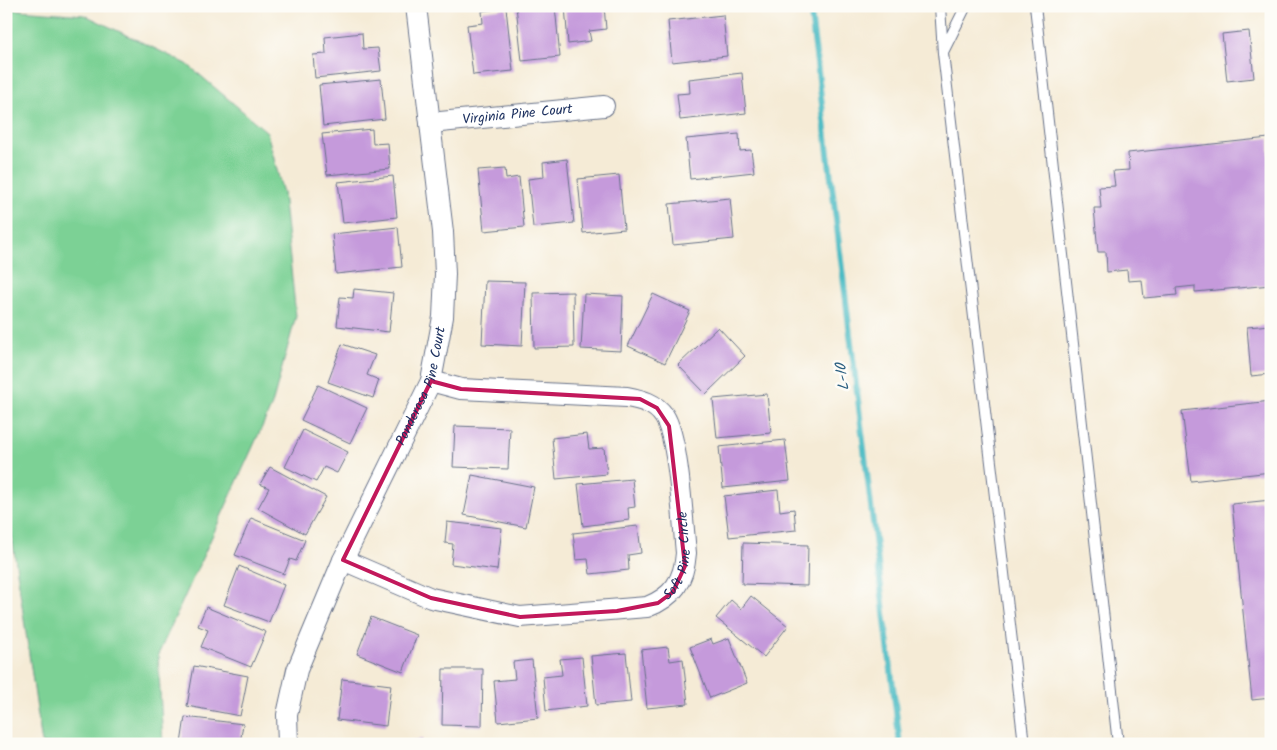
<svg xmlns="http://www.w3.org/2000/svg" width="1277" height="750" viewBox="0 0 1277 750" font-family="Kalam,sans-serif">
<rect width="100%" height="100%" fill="#fdfcf7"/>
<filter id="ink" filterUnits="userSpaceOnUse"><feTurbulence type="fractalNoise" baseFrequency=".02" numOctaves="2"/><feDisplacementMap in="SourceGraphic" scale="10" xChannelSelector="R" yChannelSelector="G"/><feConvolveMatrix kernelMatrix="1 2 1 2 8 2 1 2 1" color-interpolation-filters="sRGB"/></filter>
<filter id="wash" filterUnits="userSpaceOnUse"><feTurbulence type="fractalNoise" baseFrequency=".0096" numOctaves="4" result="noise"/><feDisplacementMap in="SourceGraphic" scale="20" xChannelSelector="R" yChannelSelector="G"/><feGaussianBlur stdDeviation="1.12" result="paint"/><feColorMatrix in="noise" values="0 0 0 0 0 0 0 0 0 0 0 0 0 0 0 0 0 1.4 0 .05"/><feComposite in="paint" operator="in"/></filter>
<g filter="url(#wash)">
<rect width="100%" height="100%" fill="#f5ebd6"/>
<path fill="#7bd195" stroke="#4b807a" d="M 6,9 L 85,15 L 187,64 L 267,132 L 283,193 L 296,316 L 272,405 L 158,655 L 163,744 L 42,744 L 6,495 Z"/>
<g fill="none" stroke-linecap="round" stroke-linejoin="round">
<path stroke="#4dbcc4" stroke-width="6" d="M 810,6 L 900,744"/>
</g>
<g id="blocks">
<path fill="#c59adb" d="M 516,6 L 555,6 L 560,57 L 522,61 Z
M 565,6 L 604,6 L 606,29 L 589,31 L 591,41 L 568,44 Z
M 506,8 L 513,71 L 473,75 L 467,25 L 483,23 L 482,11 Z
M 723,15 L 727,56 L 672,62 L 668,21 Z
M 1249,31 L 1254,78 L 1227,81 L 1222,34 Z
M 362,33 L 363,49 L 378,48 L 381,71 L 315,78 L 313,55 L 326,54 L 325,37 Z
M 742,73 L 746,113 L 680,120 L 677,94 L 690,93 L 689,79 Z
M 381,79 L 385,119 L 323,126 L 319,85 Z
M 372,129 L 373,144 L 388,143 L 390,169 L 327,175 L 322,134 Z
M 739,134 L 740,151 L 751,150 L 754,172 L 690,179 L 686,139 Z
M 1269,138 L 1271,285 L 1195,292 L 1195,286 L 1176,288 L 1177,295 L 1144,298 L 1142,280 L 1128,281 L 1127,270 L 1107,272 L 1106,252 L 1098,252 L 1094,208 L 1101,208 L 1099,187 L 1115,186 L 1113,171 L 1129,170 L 1128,153 Z
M 567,159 L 574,223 L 533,227 L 528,179 L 544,177 L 543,162 Z
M 505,168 L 506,179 L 519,177 L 524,227 L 484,231 L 478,170 Z
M 619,175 L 624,229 L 583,233 L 578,179 Z
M 393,176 L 397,217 L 343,223 L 338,182 Z
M 730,198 L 734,239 L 673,245 L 669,204 Z
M 398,227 L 402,267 L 336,274 L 332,234 Z
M 485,281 L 525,282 L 522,346 L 482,344 Z
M 354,289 L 393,293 L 389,332 L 337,326 L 340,297 L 353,298 Z
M 573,292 L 574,347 L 534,348 L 533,293 Z
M 584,294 L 623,296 L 621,351 L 581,349 Z
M 653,294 L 690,311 L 665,363 L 628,346 Z
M 1271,325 L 1271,374 L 1251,376 L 1247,327 Z
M 718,327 L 745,356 L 706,394 L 678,365 Z
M 342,344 L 375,355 L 367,375 L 379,380 L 373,398 L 328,382 Z
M 318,385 L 367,408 L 350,443 L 301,420 Z
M 767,394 L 771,433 L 717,438 L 713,399 Z
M 1271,401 L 1271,472 L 1191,481 L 1182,411 Z
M 455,426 L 510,428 L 508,469 L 453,467 Z
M 303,430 L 348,452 L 337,473 L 324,467 L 316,482 L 285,467 Z
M 587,434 L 589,449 L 604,448 L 607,474 L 556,479 L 552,438 Z
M 785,440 L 790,481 L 723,488 L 719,447 Z
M 270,467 L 326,497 L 305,534 L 258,508 L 269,488 L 260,484 Z
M 472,475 L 534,487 L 526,527 L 464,515 Z
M 632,479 L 635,507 L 628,508 L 629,520 L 583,526 L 578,484 Z
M 778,490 L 780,511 L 794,509 L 796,530 L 729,537 L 724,496 Z
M 1271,500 L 1271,698 L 1252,700 L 1232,504 Z
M 251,518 L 305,540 L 296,561 L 290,559 L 284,574 L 235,555 Z
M 447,522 L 502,528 L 497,570 L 451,564 L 453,544 L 445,543 Z
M 638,526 L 641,553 L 628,555 L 629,570 L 590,574 L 588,559 L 576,560 L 573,533 Z
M 743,543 L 808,545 L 807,586 L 742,584 Z
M 239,566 L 284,585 L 269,622 L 224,605 Z
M 751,596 L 788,626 L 764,657 L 716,618 L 731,600 L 741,609 Z
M 206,607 L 266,632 L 251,667 L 201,647 L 208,630 L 198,626 Z
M 371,617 L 417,635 L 403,672 L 357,654 Z
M 729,638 L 747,683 L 710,698 L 690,647 L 711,639 L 713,644 Z
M 668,647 L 670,661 L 683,659 L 688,704 L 647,708 L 641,650 Z
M 626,653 L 631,702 L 596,705 L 591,656 Z
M 582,657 L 587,706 L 546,711 L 543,677 L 562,675 L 560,659 Z
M 532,660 L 538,718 L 498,722 L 494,681 L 515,679 L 513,662 Z
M 194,666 L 248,676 L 240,716 L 187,706 Z
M 443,669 L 483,669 L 482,726 L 442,725 Z
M 342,679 L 391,685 L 386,726 L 337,720 Z
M 185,717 L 243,724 L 240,744 L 181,744 Z
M 422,739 L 423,744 L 404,744 L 404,743 Z"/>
</g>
</g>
<g filter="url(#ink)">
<use href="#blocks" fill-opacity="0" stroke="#677188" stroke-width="1"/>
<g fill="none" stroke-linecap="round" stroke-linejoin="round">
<defs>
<path id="service" d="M 940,6 L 943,53 L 1024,744
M 1035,6 L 1118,744
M 943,52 L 966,6"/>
<g id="minor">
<path id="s1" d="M 430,123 L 604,106"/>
<path id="s2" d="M 343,560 L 431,598 L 520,617 L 647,607 C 673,597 684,581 686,553 C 683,524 679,438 664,416 C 655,403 642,400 627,397 L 461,389 L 431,381"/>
<path id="s3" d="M 288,744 L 287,715 L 297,670 L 343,560 L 431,381 L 443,317 L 445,274 L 443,232 L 416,6"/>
</g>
</defs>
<use href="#service" stroke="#677188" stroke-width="12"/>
<use href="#minor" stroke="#677188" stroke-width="22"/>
<use href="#service" stroke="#fff" stroke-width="10"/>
<use href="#minor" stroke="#fff" stroke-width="20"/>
</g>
</g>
<path fill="none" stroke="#c2185b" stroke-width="4" stroke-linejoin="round" d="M 431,381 L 461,389 L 640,399 L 657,408 L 669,426 L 685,566 L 673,592 L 658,603 L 617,611 L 520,617 L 431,598 L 343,560 Z"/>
<g text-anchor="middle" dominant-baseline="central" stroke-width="5" stroke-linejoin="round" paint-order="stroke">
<g font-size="14" fill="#1b2f5e" stroke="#fdfcf7">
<text stroke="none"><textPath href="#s1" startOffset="88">Virginia Pine Court</textPath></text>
<text stroke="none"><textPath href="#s3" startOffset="386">Ponderosa Pine Court</textPath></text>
<text stroke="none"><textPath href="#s2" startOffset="381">Soft Pine Circle</textPath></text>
</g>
<g font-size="15" font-style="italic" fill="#2c6082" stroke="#fdfcf7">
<text transform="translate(843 377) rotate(-97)">L-10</text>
</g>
</g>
<rect width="1277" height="750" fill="none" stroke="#fdfcf7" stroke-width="25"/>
</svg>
